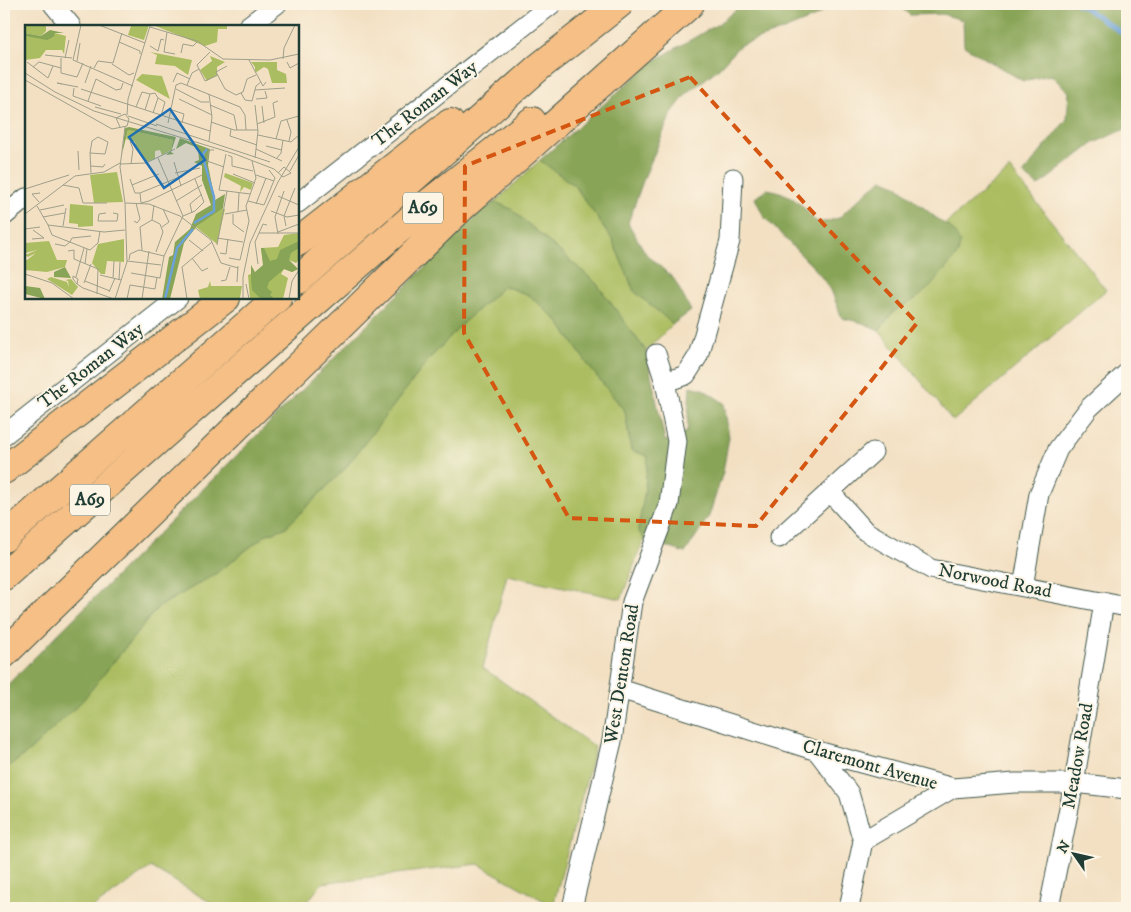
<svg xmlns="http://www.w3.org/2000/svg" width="1131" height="912" viewBox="0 0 1131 912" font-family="'IM FELL DW Pica',serif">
<rect width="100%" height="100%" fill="#fcf5e5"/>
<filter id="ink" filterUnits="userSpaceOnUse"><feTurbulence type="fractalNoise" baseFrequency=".02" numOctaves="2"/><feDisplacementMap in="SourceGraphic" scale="10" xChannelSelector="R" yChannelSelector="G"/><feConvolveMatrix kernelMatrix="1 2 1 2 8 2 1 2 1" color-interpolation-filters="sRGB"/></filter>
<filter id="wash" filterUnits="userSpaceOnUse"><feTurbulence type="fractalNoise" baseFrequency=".0096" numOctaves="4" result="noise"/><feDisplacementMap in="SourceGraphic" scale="20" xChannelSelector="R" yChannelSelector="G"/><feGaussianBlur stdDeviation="1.12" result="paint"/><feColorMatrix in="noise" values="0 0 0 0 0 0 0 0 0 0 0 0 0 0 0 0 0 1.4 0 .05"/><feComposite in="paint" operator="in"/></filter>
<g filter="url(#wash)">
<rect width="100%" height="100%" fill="#f3e0c3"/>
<path fill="#abbd61" stroke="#657d4a" d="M 540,160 L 575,186 L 612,239 L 634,291 L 673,324 L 646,351 L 596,283 L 511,209 L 495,202 Z
M 1010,169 L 1106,290 L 953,421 L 879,330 L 894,311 L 917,298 L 952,229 L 945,224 Z
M 504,286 L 529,295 L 558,321 L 591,369 L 625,411 L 631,450 L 648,456 L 644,497 L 638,530 L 644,539 L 621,599 L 507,575 L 483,668 L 595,747 L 553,906 L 478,864 L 322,883 L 303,908 L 220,908 L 151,867 L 92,908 L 4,908 L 4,770 L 26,754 L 82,701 L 157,608 L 215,574 L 267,534 L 285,528 L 343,471 L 430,358 L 465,321 Z"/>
<path fill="#88a457" stroke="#547046" d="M 743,4 L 832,4 L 813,18 L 781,31 L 740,45 L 718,69 L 686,94 L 671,114 L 644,178 L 628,223 L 646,254 L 674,279 L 691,311 L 673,324 L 634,291 L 612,239 L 575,186 L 540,160 L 652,62 L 718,24 Z
M 896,4 L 1127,4 L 1127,128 L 1094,143 L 1038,186 L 1023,174 L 1067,119 L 1069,92 L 1051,75 L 1023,81 L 964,46 L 963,20 L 942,14 L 910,15 Z
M 882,179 L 896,185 L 935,217 L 952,229 L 960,242 L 958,254 L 931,286 L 917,298 L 894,311 L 879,330 L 863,323 L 842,318 L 831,290 L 816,270 L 764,217 L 755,198 L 767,189 C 789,192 802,204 815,221 L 825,222 L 839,218 L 860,198 Z
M 495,202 L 511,209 L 596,283 L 646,351 L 665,441 L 687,432 L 690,386 L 703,389 L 724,403 L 729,437 L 723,472 L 709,516 L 685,553 L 644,539 L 638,530 L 644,497 L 648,456 L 631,450 L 625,411 L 591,369 L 558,321 L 529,295 L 504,286 L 465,321 L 430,358 L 343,471 L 285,528 L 267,534 L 215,574 L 157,608 L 82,701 L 26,754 L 4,770 L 4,688 L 481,211 Z"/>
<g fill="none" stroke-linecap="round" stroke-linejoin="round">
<path stroke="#6ba2d9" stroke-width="5" d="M 1077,4 L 1082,6 L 1127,36"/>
</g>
</g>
<g filter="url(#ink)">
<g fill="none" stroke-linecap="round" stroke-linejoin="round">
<defs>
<path id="minor" d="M 53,4 L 71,26
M 248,26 L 277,4
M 298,203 L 552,4
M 4,216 L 26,198
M 665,382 L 686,375 L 698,356 L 730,241 L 733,178
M 4,435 L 178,298
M 830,492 L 865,531 L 931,569 L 1127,607
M 779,538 L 873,452
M 1023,587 L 1039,494 L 1058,449 L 1089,408 L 1127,373
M 620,689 L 817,751 L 953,788 L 1014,783 L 1074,783 L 1127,789
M 817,751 L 849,793 L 863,841 L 849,908
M 863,841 L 953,788
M 572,908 L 612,741 L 632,602 L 669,504 L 677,441 L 665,382 L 656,354
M 1049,908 L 1074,783 L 1104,602"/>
<path id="trunk" d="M 298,242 L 450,123
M 298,280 L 539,67 L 619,4
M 4,470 L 226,298
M 4,538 L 277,298
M 4,576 L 177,423 L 430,202 L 532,121
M 4,654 L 462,207 L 690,4"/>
</defs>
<use href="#minor" stroke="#3f5549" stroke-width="21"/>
<use href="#trunk" stroke="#3f5549" stroke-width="30"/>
<use href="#minor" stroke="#fff" stroke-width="19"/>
<use href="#trunk" stroke="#f5bf86" stroke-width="28"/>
</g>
</g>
<path fill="none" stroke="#d45610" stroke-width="4" stroke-dasharray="10 6" stroke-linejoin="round" d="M 690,77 L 828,229 L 917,323 L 756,526 L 569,518 L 464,333 L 465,166 Z"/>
<g text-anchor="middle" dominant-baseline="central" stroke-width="4" stroke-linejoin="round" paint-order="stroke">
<g fill="#fcf5e5" stroke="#617469" stroke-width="1">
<rect x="403" y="192.5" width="40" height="31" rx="4"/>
<rect x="70" y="484.5" width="40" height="31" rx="4"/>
</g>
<g font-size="18" font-weight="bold" fill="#1f3d34">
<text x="423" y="208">A69</text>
<text x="90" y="500">A69</text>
</g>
<g font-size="19" fill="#1f3d34" stroke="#fcf5e5">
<text transform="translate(425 104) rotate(-38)">The Roman Way</text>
<text transform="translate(91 366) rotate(-38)">The Roman Way</text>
<text transform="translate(995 581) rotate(11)">Norwood Road</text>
<text transform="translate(622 674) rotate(-81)">West Denton Road</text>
<text transform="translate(1078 756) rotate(-80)">Meadow Road</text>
<text transform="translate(870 765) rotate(16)">Claremont Avenue</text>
</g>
</g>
<g transform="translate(25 25)">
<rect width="274" height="274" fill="#f3e0c3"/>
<path d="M 0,0 L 21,0 L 21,6 L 16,11 L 0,8 ZM 103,0 L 124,0 L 119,15 L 103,10 L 106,1 ZM 128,0 L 202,0 L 202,4 L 193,4 L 192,17 L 180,21 ZM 30,8 L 41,11 L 39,29 L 37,25 L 21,25 L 15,33 L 0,35 L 0,11 L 28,13 ZM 125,27 L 167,35 L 163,50 L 150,41 L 130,39 L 132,30 ZM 185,31 L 200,37 L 192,42 L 192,50 L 182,56 L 175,45 L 187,36 ZM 226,37 L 252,37 L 252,45 L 261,49 L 262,58 L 247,58 L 243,44 L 239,42 L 230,48 L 230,42 ZM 117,49 L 137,51 L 145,74 L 111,55 ZM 103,105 L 148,115 L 146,125 L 137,130 L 135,125 L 130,126 L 130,134 L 121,137 L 115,126 L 111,125 L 110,117 L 101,114 ZM 92,147 L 98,177 L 69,178 L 65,150 ZM 200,148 L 228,158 L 226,165 L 219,162 L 215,167 L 216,161 L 199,152 ZM 45,179 L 68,181 L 68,201 L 53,202 L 53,199 L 44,198 ZM 194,183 L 200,184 L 192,219 L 171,202 ZM 274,208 L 274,235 L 271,238 L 264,235 L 273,244 L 267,247 L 259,244 L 256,249 L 263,253 L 258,274 L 225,274 L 223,250 L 239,244 L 236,223 L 253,222 L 259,210 ZM 99,214 L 99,237 L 82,236 L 80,249 L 76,249 L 67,238 L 73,219 ZM 24,216 L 32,235 L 42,235 L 40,242 L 22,247 L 0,245 L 0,235 L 2,235 L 11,228 L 3,232 L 0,230 L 12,225 L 0,228 L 0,218 ZM 26,252 L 42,257 L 44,262 L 43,256 L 40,255 L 46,254 L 53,262 L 47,270 L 22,254 ZM 185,256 L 186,261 L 217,261 L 215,273 L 175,274 L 173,265 L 183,262 Z" fill="#abbd61"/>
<path d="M 25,5 L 39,8 L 30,8 L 29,12 L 22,15 L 0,11 L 0,8 L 16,11 ZM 104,102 L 151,112 L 146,127 L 149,129 L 141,130 L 146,125 L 148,115 L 103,105 L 97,129 L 100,103 ZM 155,113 L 185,124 L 183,140 L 190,175 L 200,169 L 198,183 L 172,201 L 159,218 L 145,274 L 137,274 L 144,232 L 148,230 L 150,217 L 165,204 L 171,189 L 186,180 L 177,155 L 177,141 L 169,137 L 174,135 L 173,123 L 161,118 L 151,124 ZM 274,216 L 274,223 L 266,228 L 264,235 L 273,244 L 267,247 L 259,244 L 244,257 L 242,263 L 247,267 L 245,270 L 250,274 L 236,274 L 227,265 L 226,254 L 226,240 L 230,247 L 238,240 L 236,223 L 239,223 L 245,236 L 252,234 L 255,225 ZM 40,242 L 46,253 L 29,252 L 29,247 ZM 0,261 L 15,263 L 20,274 L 0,269 Z" fill="#88a457"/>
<path fill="none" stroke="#6ba2d9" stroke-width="2.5" d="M 169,198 L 189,186 L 189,172 L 179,136 L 178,129 L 182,124M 140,274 L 152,223 L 168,204"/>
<path fill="none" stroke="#9e9f8a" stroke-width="1" d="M 56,0 L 48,35 L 108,61M 74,0 L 120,18M 125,2 L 172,16 L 198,34 L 245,35 L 274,29M 142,7 L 139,27 L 150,29M 94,17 L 115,26 L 115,29M 125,21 L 133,26 L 136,14 L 139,15M 185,27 L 172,40 L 180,56 L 193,50M 156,28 L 158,19 L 168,21 L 172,17M 20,30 L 47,33M 36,33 L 36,48 L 52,52 L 58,38M 40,33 L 44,15M 258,34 L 259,23 L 270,0M 224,35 L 238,61 L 241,57M 52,36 L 55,18M 2,37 L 23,53 L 28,41M 262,37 L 265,43 L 274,38M 87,39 L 104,50 L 109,48M 202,41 L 191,47 L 200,64 L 211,70 L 218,67 L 222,54 L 231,50M 8,42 L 14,37 L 36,43M 69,43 L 73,36 L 88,38 L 97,8M 0,48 L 30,67 L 69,86 L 210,129 L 249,144 L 258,152 L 266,148 L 259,142 L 253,148M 0,55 L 87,104 L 102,101 L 104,94 L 100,89 L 91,93 L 95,102M 148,57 L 152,48 L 165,54M 60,58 L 66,41M 37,59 L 32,58 L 53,62M 162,60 L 167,48 L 174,44M 49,63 L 48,71 L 76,81M 56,64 L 185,106M 151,64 L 176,77 L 184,77M 230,65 L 260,63M 216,68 L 220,75 L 227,76 L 231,61 L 236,57M 184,69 L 187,92 L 184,116M 154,74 L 187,90M 231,74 L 242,73 L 240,66M 63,76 L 71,54 L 91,65 L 96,64 L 98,58M 185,80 L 209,90 L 212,105M 230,80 L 233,106 L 230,133M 237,81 L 239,98M 70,82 L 96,89M 111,82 L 117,67 L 125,69M 120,85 L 125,69 L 130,68 L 133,73M 147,85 L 159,89 L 157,98M 128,88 L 133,73 L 140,77 L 136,91M 102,90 L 103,74 L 125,1M 103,91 L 132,101M 262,95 L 266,107 L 264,116M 186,97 L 209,105 L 233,105M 143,98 L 151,60 L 156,58 L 215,82 L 220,90 L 221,105M 131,99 L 245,137M 232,99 L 250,92 L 248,78 L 253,76M 206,104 L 205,111 L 232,120M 233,110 L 266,117 L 274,110M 251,114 L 256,96 L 274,91M 105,116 L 108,124 L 106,139M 241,121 L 257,125M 231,124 L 257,136M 189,125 L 184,125 L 182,136 L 199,142M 53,126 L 54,145M 65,128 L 80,129 L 83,117 L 73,112 L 67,116 L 65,128 L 66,148M 201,129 L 194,165 L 225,169M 203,130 L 207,132 L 207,141 L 228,146M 133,133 L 158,191 L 170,186 L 179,177 L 170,154M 252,133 L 256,128 L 258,115M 149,137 L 156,161M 95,139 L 121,138 L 150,124M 66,141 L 78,142 L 80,139M 265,146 L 274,130M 150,148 L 175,143M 208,149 L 230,158M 231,150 L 249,156M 105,154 L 110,168 L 115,168M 38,160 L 54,163 L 58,178 L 82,178M 107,160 L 134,149M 0,164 L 44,150M 115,168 L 116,178 L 124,176 L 177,150M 115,168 L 152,153M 253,171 L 274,180M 151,176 L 177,160M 223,176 L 239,180 L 250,153 L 244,145M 14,177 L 7,169 L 15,168M 100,178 L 124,179 L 155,191 L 186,215 L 196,238 L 213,243M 231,179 L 241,153M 12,181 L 23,200 L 79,207 L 100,205M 15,185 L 39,180M 246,186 L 262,192 L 274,190M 213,187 L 214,168M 81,188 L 74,189 L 73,196 L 92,196 L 93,189 L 88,188M 167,188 L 165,179 L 177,169M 0,189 L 50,151 L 79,147 L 95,138M 200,189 L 222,185M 208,189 L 208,199 L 219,207M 18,192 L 40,188M 127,195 L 129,180M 109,196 L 112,198 L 115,194 L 111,178M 23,200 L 27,210 L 65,225 L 73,218 L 75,206M 38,201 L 41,183M 261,201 L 259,191 L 270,163M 137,202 L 144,197 L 138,184M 0,204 L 15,202M 253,207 L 274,199M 234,208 L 274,208M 253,209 L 250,192 L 259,166M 192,213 L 218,217M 7,214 L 19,213 L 8,205M 164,215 L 178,226M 45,217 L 47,213 L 66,211M 30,219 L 40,221 L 45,217M 192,220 L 202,166M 117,225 L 115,202 L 127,195 L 135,199 L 138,207 L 131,227M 43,226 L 49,225 L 49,234 L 73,244 L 72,269M 195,228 L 201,229 L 203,214M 167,233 L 177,246 L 183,243M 204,233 L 215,235 L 224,196 L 221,181 L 231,153 L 227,136M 104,235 L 105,229 L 114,225 L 139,231M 102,236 L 136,240M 60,239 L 62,224M 233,239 L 230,217 L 238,199 L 242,200M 106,248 L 135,253 L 139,231 L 158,191M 0,249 L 27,258 L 49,274M 75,250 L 96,255M 51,252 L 59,223M 88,253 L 89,236M 94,255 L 95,237M 60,256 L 85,266M 196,256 L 201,255 L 205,242M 212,257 L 213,241M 59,258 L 66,239M 52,259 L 53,254 L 48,251 L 48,254 L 52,259 L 58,263 L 89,274M 221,259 L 224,274M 84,267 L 90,253M 90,274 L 102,237 L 100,178 L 95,142 L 100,102M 102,274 L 105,260 L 130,264 L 132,252M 117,274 L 124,226M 162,274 L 157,242 L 187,217M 218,274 L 218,252 L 225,218 L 253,157 L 274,122M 264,274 L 267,256 L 274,245"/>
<path fill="#1f6fb2" fill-opacity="0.15" stroke="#1f6fb2" stroke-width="2.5" d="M 145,84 L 180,135 L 139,163 L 104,112 Z"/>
<rect width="274" height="274" fill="none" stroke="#1f3d34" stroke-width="2.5"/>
</g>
<rect width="1131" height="912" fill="none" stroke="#fcf5e5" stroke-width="20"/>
<g transform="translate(1074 854) rotate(304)" stroke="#fcf5e5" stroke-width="4" paint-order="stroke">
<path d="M0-4L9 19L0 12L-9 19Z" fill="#1f3d34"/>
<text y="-8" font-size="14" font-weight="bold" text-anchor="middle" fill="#1f3d34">N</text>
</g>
</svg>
